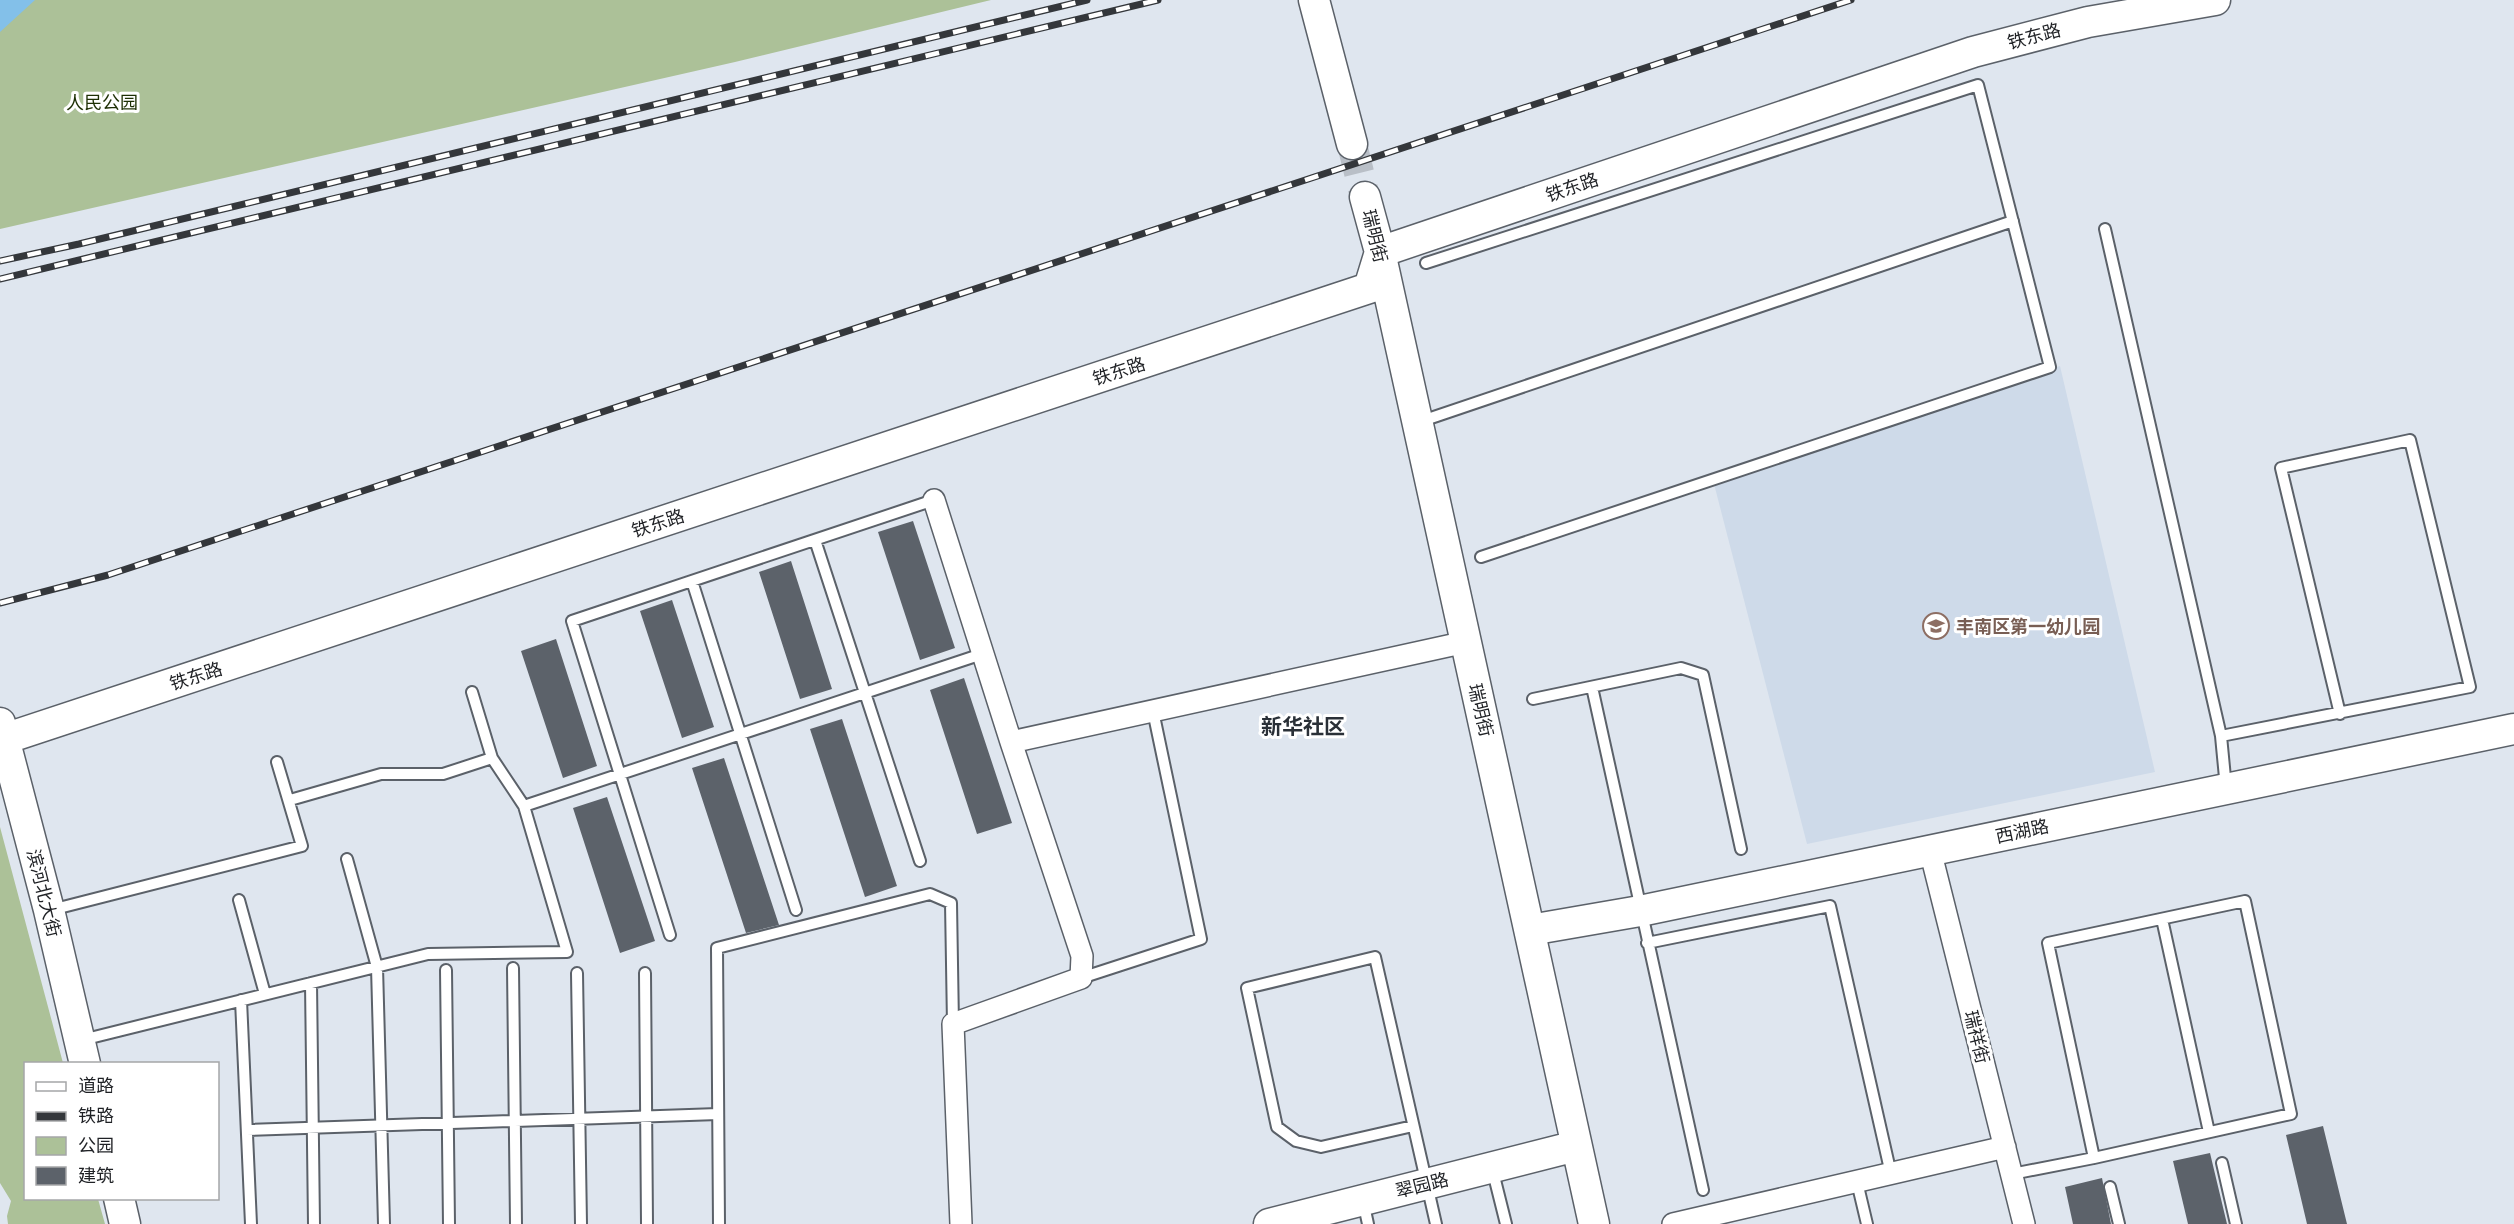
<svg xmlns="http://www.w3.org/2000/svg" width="2514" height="1224" viewBox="0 0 2514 1224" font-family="Roboto,'Noto Sans SC',sans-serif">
<rect width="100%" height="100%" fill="#dfe6ef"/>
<path fill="#cedae9" d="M 2060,366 L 2155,772 L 1807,844 L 1713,480 Z"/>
<path fill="#acc198" d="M 0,0 L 991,0 L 735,62 L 0,229 Z
M 0,827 L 63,1063 L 26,1064 L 26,1198 L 98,1199 L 105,1224 L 8,1224 L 7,1216 L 11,1201 L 0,1183 Z"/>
<path fill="#83c0e9" d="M 0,0 L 35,0 L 0,32 Z"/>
<path fill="#5c626a" d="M 913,521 L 955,648 L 920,660 L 878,532 Z
M 791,561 L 832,689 L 800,699 L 759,572 Z
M 672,600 L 714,727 L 682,738 L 640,611 Z
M 556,639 L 597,766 L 563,778 L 521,651 Z
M 964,678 L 1012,823 L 977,834 L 930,690 Z
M 842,719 L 897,886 L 865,897 L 810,729 Z
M 724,758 L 779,925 L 746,933 L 692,768 Z
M 607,797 L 655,941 L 620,953 L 573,808 Z
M 2323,1126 L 2347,1224 L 2307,1224 L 2286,1135 Z
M 2210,1153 L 2227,1224 L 2188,1224 L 2173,1161 Z
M 2102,1178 L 2111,1224 L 2073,1224 L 2065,1187 Z"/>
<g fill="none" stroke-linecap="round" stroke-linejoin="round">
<path stroke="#b9bfc7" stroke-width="30" stroke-dasharray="30 15" stroke-linecap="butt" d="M 1352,144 L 1365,197"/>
<defs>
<path id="lane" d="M 2105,229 L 2221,736 L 2226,788
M 1426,263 L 1978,85 L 2050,367 L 1481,557
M 1419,422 L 2013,221
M 815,540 L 920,861
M 692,581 L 796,910
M 1592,687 L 1703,1190
M 1533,699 L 1681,668 L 1703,675 L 1741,849
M 2221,736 L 2470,687 L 2410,440 L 2281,468 L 2340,714
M 290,800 L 381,774 L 443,774 L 492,758
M 524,806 L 982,654
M 347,859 L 377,967 L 384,1224
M 239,900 L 265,994
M 51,910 L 302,846 L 277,762
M 2162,919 L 2209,1132
M 670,935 L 572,621 L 934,500
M 1647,943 L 1830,906 L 1891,1174
M 513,968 L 516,1224
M 446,970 L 449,1224
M 577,973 L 581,1224
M 645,973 L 647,1224
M 1081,978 L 1201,939 L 1153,711
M 311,983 L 314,1224
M 241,1000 L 251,1224
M 82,1040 L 428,954 L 567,952 L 524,806 L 492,758 L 472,692
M 1413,1126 L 1321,1147 L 1296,1141 L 1277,1127 L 1247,988 L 1375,957 L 1436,1224
M 247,1130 L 718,1114
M 2222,1163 L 2236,1224
M 1492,1168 L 1506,1224
M 2012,1174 L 2094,1158 L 2291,1114 L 2245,901 L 2048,943 L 2094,1158
M 1857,1182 L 1867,1224
M 2110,1187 L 2119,1224
M 1363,1201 L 1368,1224
M 719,1224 L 717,948 L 930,894 L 951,903 L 953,1024"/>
<path id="street" d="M 934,500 L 1011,742 L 1082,956 L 1081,978 L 953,1024 L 961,1224
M 1011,742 L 1466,642
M 1930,850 L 2024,1224
M 1673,1224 L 2005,1147"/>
<path id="secondary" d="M 1314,0 L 1352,144
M 1365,197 L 1380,252 L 1594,1224
M 0,723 L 49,910 L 85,1064
M 4,739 L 1369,288 L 1380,252 L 1973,52 L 2088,22 L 2215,0
M 1530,930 L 1640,911 L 2514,729
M 119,1198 L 125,1224
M 1269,1224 L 1576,1146"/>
</defs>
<use href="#lane" stroke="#5b6169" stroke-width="14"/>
<use href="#street" stroke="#5b6169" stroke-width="24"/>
<use href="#secondary" stroke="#5b6169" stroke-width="33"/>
<use href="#lane" stroke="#fff" stroke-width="10"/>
<use href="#street" stroke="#fff" stroke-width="21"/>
<use href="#secondary" stroke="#fff" stroke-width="30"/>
<defs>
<path id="rail" d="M 0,261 L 79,244 L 1087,0
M 0,279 L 1158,0
M 0,603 L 108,575 L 1851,0"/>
</defs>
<use href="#rail" stroke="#34373b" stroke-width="7"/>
<use href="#rail" stroke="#fff" stroke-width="4.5" stroke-dasharray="14" stroke-linecap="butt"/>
</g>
<defs>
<symbol id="school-ring" viewBox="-11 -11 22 22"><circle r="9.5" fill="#fff" stroke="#8d6e63" stroke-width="1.5"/><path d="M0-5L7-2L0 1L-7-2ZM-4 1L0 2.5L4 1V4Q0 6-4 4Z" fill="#8d6e63"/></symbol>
</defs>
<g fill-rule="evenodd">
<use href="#school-ring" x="1921" y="611" width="30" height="30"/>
</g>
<g text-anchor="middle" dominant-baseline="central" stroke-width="6" stroke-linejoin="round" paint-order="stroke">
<g font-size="18" fill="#1f2125" stroke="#fff">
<text transform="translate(2034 36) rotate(-15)">铁东路</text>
<text transform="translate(1572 187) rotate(-19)">铁东路</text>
<text transform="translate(1375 236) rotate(76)">瑞明街</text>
<text transform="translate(1119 371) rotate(-18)">铁东路</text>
<text transform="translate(658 523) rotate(-18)">铁东路</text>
<text transform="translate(196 676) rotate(-18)">铁东路</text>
<text transform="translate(1481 710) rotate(77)">瑞明街</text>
<text transform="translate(2022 831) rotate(-12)">西湖路</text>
<text transform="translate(44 893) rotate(76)">滨河北大街</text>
<text transform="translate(1977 1037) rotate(76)">瑞祥街</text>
<text transform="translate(1422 1185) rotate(-14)">翠园路</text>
</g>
<g font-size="18" fill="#1d2f04" stroke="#fff">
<text x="102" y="102">人民公园</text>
</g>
<g font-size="18" font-weight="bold" fill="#785e54" stroke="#fff" text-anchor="start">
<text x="1956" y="626">丰南区第一幼儿园</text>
</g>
<g font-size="21" font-weight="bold" fill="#2a3037" stroke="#fff">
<text x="1303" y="727">新华社区</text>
</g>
</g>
<rect x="24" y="1062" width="195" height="138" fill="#ffffff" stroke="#a5a6a8" stroke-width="1.5"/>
<rect x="36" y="1082" width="30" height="9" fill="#ffffff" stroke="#a5a6a8" stroke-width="1.5"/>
<text x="78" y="1092" font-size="18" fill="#1f2125">道路</text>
<rect x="36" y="1112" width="30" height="9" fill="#34373b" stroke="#a5a6a8" stroke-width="1.5"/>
<text x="78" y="1122" font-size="18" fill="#1f2125">铁路</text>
<rect x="36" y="1137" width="30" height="18" fill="#acc198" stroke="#a5a6a8" stroke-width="1.5"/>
<text x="78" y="1152" font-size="18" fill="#1f2125">公园</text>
<rect x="36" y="1167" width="30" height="18" fill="#5c626a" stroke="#a5a6a8" stroke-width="1.5"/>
<text x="78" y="1182" font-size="18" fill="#1f2125">建筑</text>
</svg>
